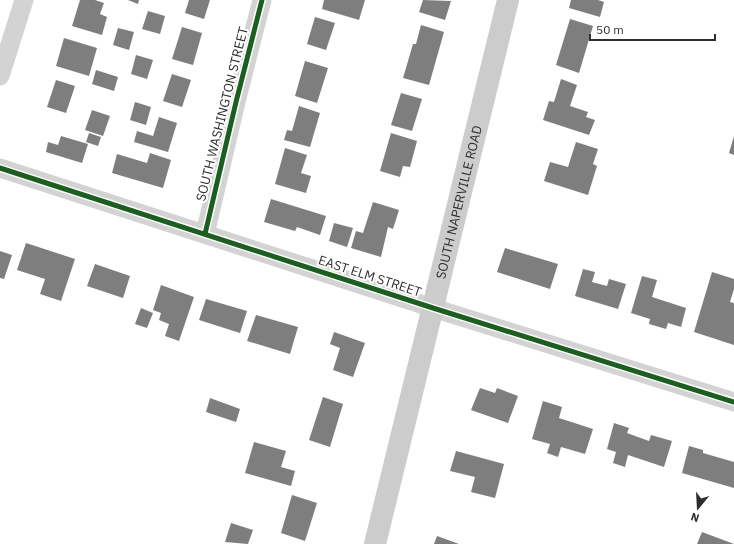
<svg xmlns="http://www.w3.org/2000/svg" width="734" height="544" viewBox="0 0 734 544" font-family="'IBM Plex Sans',sans-serif">
<rect width="100%" height="100%" fill="#fff"/>
<path fill="#7e7e7e" d="M 80,0 L 95,0 L 104,3 L 100,14 L 107,17 L 102,35 L 72,26 Z
M 128,0 L 139,0 L 138,4 Z
M 189,0 L 210,0 L 204,19 L 185,13 Z
M 324,0 L 365,0 L 359,20 L 322,9 Z
M 423,0 L 451,1 L 445,20 L 419,12 Z
M 571,0 L 598,0 L 604,2 L 600,17 L 569,8 Z
M 148,11 L 165,16 L 160,34 L 142,29 Z
M 315,17 L 335,23 L 326,50 L 307,44 Z
M 570,19 L 593,26 L 579,73 L 556,65 Z
M 421,25 L 444,32 L 429,85 L 403,78 L 413,44 L 416,44 Z
M 182,27 L 202,33 L 193,65 L 172,59 Z
M 118,28 L 134,32 L 129,50 L 113,45 Z
M 64,38 L 97,48 L 89,76 L 56,66 Z
M 136,55 L 153,60 L 147,79 L 131,74 Z
M 305,61 L 328,68 L 317,103 L 295,96 Z
M 96,70 L 118,77 L 114,91 L 92,84 Z
M 172,74 L 191,80 L 182,107 L 163,101 Z
M 561,79 L 577,85 L 570,106 L 588,112 L 586,117 L 595,120 L 589,135 L 543,120 L 549,101 L 554,102 Z
M 56,80 L 75,86 L 66,113 L 47,107 Z
M 401,93 L 422,99 L 412,131 L 391,125 Z
M 135,102 L 151,107 L 146,125 L 130,120 Z
M 299,106 L 320,113 L 310,147 L 284,140 L 287,130 L 292,131 Z
M 92,110 L 110,116 L 103,136 L 85,130 Z
M 159,117 L 177,123 L 168,152 L 134,142 L 137,131 L 153,136 Z
M 89,133 L 101,137 L 98,146 L 86,142 Z
M 391,133 L 417,141 L 410,167 L 403,166 L 400,177 L 380,171 Z
M 61,136 L 88,144 L 82,163 L 46,152 L 48,142 L 58,145 Z
M 734,136 L 734,155 L 729,153 Z
M 576,142 L 598,149 L 593,164 L 597,166 L 588,195 L 544,181 L 550,162 L 568,167 Z
M 285,148 L 307,155 L 301,173 L 311,176 L 306,193 L 275,184 Z
M 150,153 L 171,160 L 163,188 L 112,173 L 117,154 L 147,163 Z
M 271,199 L 326,216 L 320,235 L 297,227 L 295,231 L 264,222 Z
M 373,202 L 399,210 L 393,229 L 388,227 L 381,257 L 351,248 L 356,231 L 363,233 Z
M 334,223 L 353,228 L 347,247 L 329,241 Z
M 26,243 L 75,259 L 61,301 L 40,294 L 45,279 L 17,270 Z
M 505,248 L 558,264 L 550,289 L 497,272 Z
M 0,251 L 12,255 L 4,279 L 0,278 Z
M 95,264 L 130,276 L 123,298 L 87,286 Z
M 583,269 L 595,272 L 592,282 L 607,286 L 609,279 L 626,284 L 618,309 L 575,296 Z
M 712,272 L 734,279 L 734,289 L 730,302 L 734,303 L 734,345 L 694,332 Z
M 642,276 L 657,280 L 652,297 L 686,308 L 681,327 L 668,323 L 666,329 L 649,324 L 650,319 L 631,313 Z
M 161,285 L 194,297 L 179,341 L 165,336 L 169,324 L 159,320 L 161,313 L 153,310 Z
M 206,299 L 247,311 L 240,333 L 199,320 Z
M 141,308 L 153,313 L 147,328 L 135,324 Z
M 256,315 L 298,327 L 290,354 L 247,341 Z
M 334,332 L 365,343 L 353,377 L 333,370 L 340,348 L 330,344 Z
M 480,388 L 495,393 L 497,388 L 518,396 L 508,423 L 471,410 Z
M 323,397 L 343,404 L 330,447 L 309,440 Z
M 210,398 L 240,409 L 236,422 L 206,412 Z
M 543,401 L 562,407 L 559,418 L 593,429 L 585,454 L 561,447 L 558,457 L 547,453 L 550,444 L 532,439 Z
M 614,423 L 629,428 L 627,433 L 649,441 L 651,435 L 672,441 L 664,467 L 628,455 L 625,467 L 613,463 L 616,452 L 607,449 Z
M 254,442 L 286,451 L 281,467 L 295,471 L 291,486 L 245,473 Z
M 689,446 L 703,450 L 703,453 L 734,462 L 734,488 L 682,473 Z
M 456,451 L 504,464 L 495,498 L 471,492 L 475,477 L 450,471 Z
M 292,495 L 317,503 L 305,541 L 281,533 Z
M 231,523 L 253,530 L 248,544 L 225,542 Z
M 702,532 L 734,544 L 697,544 Z
M 437,536 L 459,544 L 434,544 Z"/>
<g fill="none" stroke-linecap="round" stroke-linejoin="round">
<path stroke="#d3d3d3" stroke-width="19" d="M 0,76 L 24,0
M 0,168 L 433,308 L 734,402
M 205,234 L 236,102 L 262,0"/>
<path stroke="#ccc" stroke-width="22" id="s1" d="M 375,544 L 508,0"/>
<defs>
<path id="cycleway" d="M 0,168 L 433,308 L 734,402
M 205,234 L 236,102 L 262,0"/>
</defs>
<use href="#cycleway" stroke="#fff" stroke-width="8"/>
<use href="#cycleway" stroke="#1b5e20" stroke-width="5"/>
</g>
<g text-anchor="middle" dominant-baseline="central" stroke-width="4" stroke-linejoin="round" paint-order="stroke">
<g font-size="13" fill="#2e2e2e" stroke="#fff">
<text transform="translate(222 114) rotate(-76)">SOUTH WASHINGTON STREET</text>
<text stroke="none"><textPath href="#s1" startOffset="352">SOUTH NAPERVILLE ROAD</textPath></text>
<text transform="translate(370 276) rotate(18)">EAST ELM STREET</text>
</g>
</g>
<g transform="translate(698 508) rotate(198)" stroke="#ffffff" stroke-width="3" paint-order="stroke">
<path d="M0-3L7 15L0 10L-7 15Z" fill="#2e2e2e"/>
<text y="-6" font-size="11" font-weight="bold" text-anchor="middle" fill="#2e2e2e">N</text>
</g>
<path d="M590 34v6h125v-6" fill="none" stroke="#2e2e2e" stroke-width="2"/>
<text x="596" y="34" font-size="12" fill="#2e2e2e" stroke="#ffffff" stroke-width="3" paint-order="stroke">50 m</text>
</svg>
